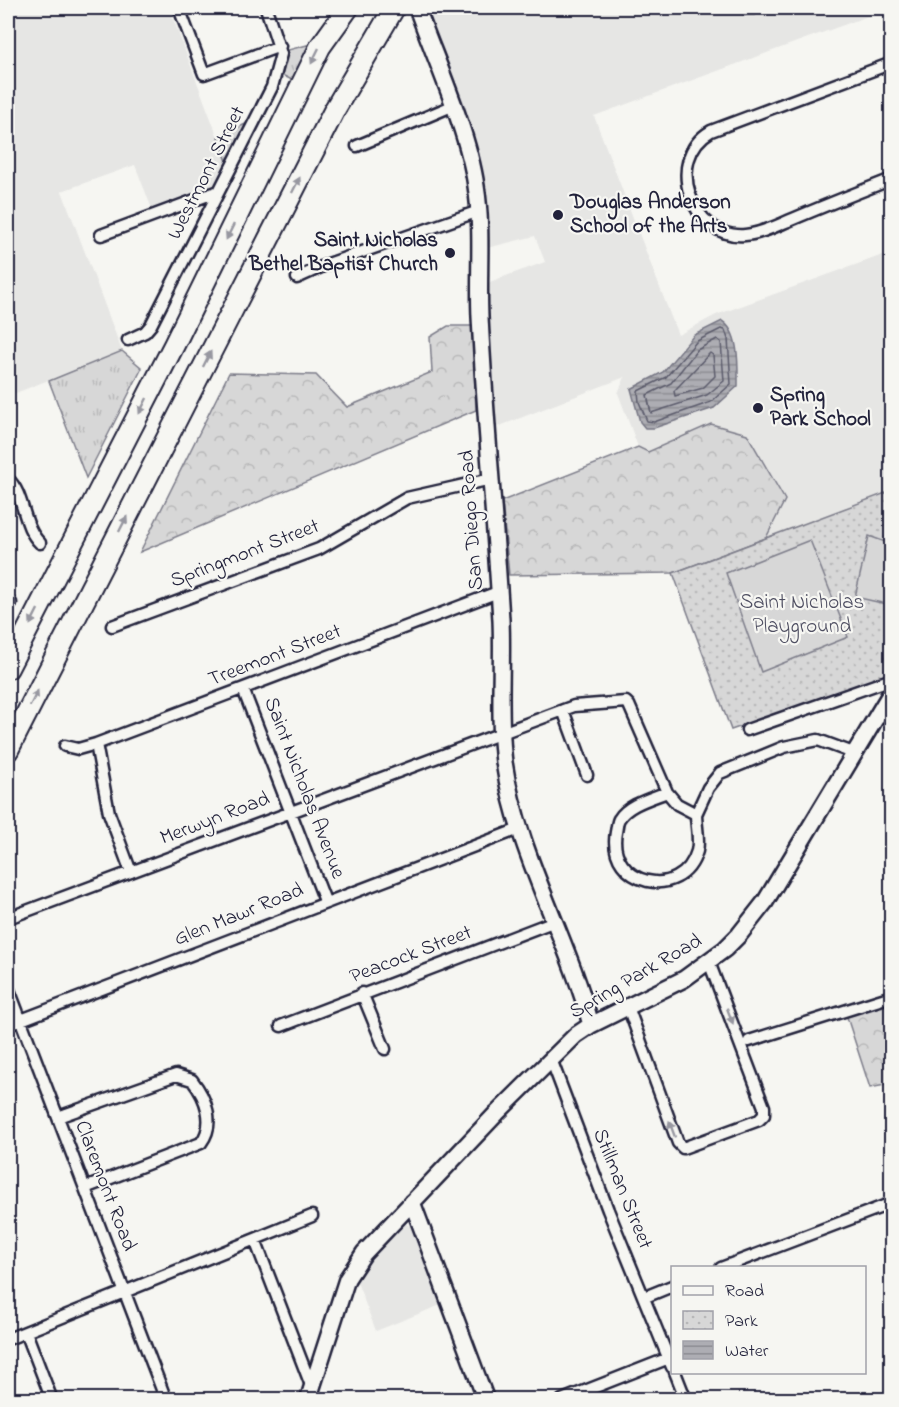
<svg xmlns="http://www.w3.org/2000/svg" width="899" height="1407" viewBox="0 0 899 1407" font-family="'Indie Flower',sans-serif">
<defs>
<pattern id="grass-tufts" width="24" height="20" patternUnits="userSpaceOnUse" patternTransform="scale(1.5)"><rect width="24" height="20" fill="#d7d7d7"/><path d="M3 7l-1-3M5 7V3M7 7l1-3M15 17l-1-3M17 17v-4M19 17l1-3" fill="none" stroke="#b8b8b9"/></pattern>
<pattern id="forest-crowns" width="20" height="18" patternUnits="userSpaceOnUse" patternTransform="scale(1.5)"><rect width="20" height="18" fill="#d7d7d7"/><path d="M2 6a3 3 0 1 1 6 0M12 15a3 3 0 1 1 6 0" fill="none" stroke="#b8b8b9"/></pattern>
<pattern id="park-dots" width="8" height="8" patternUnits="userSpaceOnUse" patternTransform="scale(1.5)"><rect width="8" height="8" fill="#d7d7d7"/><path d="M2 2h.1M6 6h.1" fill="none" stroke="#b8b8b9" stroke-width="1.8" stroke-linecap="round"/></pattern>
<pattern id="water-rules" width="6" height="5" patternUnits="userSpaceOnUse" patternTransform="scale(1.5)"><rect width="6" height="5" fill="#adadb3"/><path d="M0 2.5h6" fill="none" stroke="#8c8c93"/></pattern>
</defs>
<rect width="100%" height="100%" fill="#f6f6f2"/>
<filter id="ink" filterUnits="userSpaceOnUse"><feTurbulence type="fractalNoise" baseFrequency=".0167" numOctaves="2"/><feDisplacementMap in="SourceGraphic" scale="12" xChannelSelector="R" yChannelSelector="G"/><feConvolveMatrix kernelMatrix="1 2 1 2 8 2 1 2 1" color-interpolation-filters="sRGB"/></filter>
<g filter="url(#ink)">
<path fill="#e6e6e4" d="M 8,8 L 169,8 L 228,164 L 218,186 L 152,209 L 135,165 L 62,191 L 122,351 L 8,396 Z
M 429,8 L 871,8 L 871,15 L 594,116 L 678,335 L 716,315 L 891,252 L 891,491 L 766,538 L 784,500 L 711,424 L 648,452 L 638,447 L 618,393 L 625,377 L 492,429 L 484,284 L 545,262 L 535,236 L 483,249 L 484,193 L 427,20 Z
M 406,1224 L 415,1228 L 443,1304 L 376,1331 L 357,1282 L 373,1256 L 398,1229 Z"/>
<path fill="url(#grass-tufts)" stroke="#7c7c89" stroke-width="1.5" d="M 311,44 L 292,80 L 282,75 L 288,50 Z
M 252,121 L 228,164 L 218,137 Z
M 122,351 L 142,368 L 86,478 L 49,381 Z"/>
<path fill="url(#forest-crowns)" stroke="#7c7c89" stroke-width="1.5" d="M 448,326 L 472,326 L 476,410 L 140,552 L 229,373 L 316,375 L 347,407 L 432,372 L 430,337 Z
M 711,424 L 747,434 L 785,500 L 766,538 L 673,573 L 509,575 L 502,501 L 638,447 L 648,452 Z
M 891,1002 L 891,1084 L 870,1088 L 846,1014 Z"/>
<path fill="url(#park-dots)" stroke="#7c7c89" stroke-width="1.5" d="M 891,491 L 891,668 L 887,675 L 731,730 L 673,573 Z"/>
<path fill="#d7d7d7" stroke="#7c7c89" stroke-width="1.5" d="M 869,536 L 891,544 L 891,605 L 855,597 Z
M 810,540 L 848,637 L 761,672 L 726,573 Z"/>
<path fill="url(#water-rules)" stroke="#757583" stroke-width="1.5" d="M 722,321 C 740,332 738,367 738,386 L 714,408 L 654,428 L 645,428 L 640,422 L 631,389 L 663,372 L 694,335 Z"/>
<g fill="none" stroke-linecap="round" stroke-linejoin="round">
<path stroke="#5a5a6b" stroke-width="1.5" d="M 721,329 L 725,330 L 728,339 L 731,384 L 711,402 L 654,422 L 647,421 L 639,402 L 638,391 L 666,377 L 697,341 Z
M 717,339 L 721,342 L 724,381 L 707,395 L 651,413 L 647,395 L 671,383 L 697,350 Z
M 710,353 L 713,355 L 715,376 L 703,388 L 675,396 L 674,391 Z"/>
<defs>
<path id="street" d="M 179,8 L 204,74 L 280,46
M 746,8 L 754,8
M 892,63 L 711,131 C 663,159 692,240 745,235 C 761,234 778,225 793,219 C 826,205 859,192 892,179
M 357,146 L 452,106
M 101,235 L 219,191
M 297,278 L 328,264 L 479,211
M 128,340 L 145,332 L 151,325 L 272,87 L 281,54 L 266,8
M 8,479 C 25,495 22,526 40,543
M 8,605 L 11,603
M 112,626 L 319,549 L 407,498 L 491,479
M 243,689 L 325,901
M 563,710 L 587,775
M 747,730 L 892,679
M 96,744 L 109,813 L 131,872
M 65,746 L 78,749 L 96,744 L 498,592
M 667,792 C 653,798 628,804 619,819 C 617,822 617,828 616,832 C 606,885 682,903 697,851 C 700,839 696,826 696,814
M 8,918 L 574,706 L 626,702 L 629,705 L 667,792 L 677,804 L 696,814 L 708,788 L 720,773 L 784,747 L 818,740 L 856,754
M 8,987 L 166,1400
M 362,993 L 385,1049
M 628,1007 L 678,1143 L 683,1148 L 759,1120 L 764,1115 L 764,1107 L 709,962
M 8,1025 L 519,829
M 281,1026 L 555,921
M 749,1041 L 892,996
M 551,1059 L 608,1210 L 672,1367
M 58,1117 L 176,1075 L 192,1080 C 206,1098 216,1123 201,1143 L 85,1188
M 255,1240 L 312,1388
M 721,1268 L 892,1203
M 645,1297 L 672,1286
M 26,1332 L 52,1400
M 8,1339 L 312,1216
M 675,1372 L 686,1400
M 562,1400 L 669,1358"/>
<path id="secondary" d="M 417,8 C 436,61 468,131 476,186 C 483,229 478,274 480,317 C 485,418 495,519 501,620 C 503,667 498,715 504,762 C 517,853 567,935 591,1025
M 412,1202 L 486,1400
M 308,1400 L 347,1279 L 364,1253 L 497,1113 L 576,1035 L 591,1025 L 684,979 L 725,949 L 739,935 L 765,902 L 892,691"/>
<path id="highway" d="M 8,668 L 174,345 L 320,47 L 348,8
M 8,750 L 335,109 L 394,8"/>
</defs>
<use href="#street" stroke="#22223b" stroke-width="15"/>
<use href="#secondary" stroke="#22223b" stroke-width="20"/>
<use href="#highway" stroke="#22223b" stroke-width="24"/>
<use href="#street" stroke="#f6f6f2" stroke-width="10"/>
<use href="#secondary" stroke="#f6f6f2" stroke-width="15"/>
<use href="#highway" stroke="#f6f6f2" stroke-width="20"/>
</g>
<defs><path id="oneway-solid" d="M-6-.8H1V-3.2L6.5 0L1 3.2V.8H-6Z" transform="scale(1.5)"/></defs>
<g fill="#9797a0">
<use href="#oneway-solid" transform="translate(315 56) rotate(116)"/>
<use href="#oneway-solid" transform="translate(296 185) rotate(-63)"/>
<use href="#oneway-solid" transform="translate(230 232) rotate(116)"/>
<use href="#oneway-solid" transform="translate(207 359) rotate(-63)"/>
<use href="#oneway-solid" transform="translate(143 406) rotate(117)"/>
<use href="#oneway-solid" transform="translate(123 524) rotate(-63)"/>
<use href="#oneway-solid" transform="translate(34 617) rotate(117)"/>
<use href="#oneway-solid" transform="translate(34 698) rotate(-63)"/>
<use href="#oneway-solid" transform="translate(730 1016) rotate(69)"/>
<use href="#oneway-solid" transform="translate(672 1129) rotate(-110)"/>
</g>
</g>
<g fill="#22223b" stroke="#f6f6f2" stroke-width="2">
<circle cx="558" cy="215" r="6"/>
<circle cx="450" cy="253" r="6"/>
<circle cx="758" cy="408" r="6"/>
</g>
<g text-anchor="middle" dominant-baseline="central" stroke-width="4.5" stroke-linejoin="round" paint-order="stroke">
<g font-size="21" fill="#22223b" stroke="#f6f6f2">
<text transform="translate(207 173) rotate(-63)">Westmont Street</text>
<text transform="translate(472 520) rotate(-94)">San Diego Road</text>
<text transform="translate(245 554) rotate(-21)">Springmont Street</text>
<text transform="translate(275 656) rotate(-21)">Treemont Street</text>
<text transform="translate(304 788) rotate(69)">Saint Nicholas Avenue</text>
<text transform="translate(215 819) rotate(-21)">Merwyn Road</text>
<text transform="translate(239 915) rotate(-22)">Glen Mawr Road</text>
<text transform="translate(411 955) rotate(-21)">Peacock Street</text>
<text transform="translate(636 977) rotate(-30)">Spring Park Road</text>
<text transform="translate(105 1186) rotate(69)">Claremont Road</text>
<text transform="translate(622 1189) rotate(68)">Stillman Street</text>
</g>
<g font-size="21" font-weight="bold" fill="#22223b" stroke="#f6f6f2" text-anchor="start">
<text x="570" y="203">Douglas Anderson<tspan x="570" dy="24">School of the Arts</tspan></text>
<text x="438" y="241" text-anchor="end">Saint Nicholas<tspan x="438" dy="24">Bethel Baptist Church</tspan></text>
<text x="770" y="396">Spring<tspan x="770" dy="24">Park School</tspan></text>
</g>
<g font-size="21" fill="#4f4f62" stroke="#f6f6f2">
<text x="802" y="603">Saint Nicholas<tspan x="802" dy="24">Playground</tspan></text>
</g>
</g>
<rect width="899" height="1407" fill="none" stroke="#f6f6f2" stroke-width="30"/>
<rect x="15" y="15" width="869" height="1377" fill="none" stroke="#22223b" stroke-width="2" filter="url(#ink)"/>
<rect x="671" y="1266" width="195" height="108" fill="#f6f6f2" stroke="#a1a1a9" stroke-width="1.5"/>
<rect x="683" y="1286" width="30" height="9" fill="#f6f6f2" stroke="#a1a1a9" stroke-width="1.5"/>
<text x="725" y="1296" font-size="18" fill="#22223b">Road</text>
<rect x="683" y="1311" width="30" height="18" fill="url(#park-dots)" stroke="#a1a1a9" stroke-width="1.5"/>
<text x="725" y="1326" font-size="18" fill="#22223b">Park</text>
<rect x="683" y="1341" width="30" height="18" fill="url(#water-rules)" stroke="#a1a1a9" stroke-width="1.5"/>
<text x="725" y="1356" font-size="18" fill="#22223b">Water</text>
</svg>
